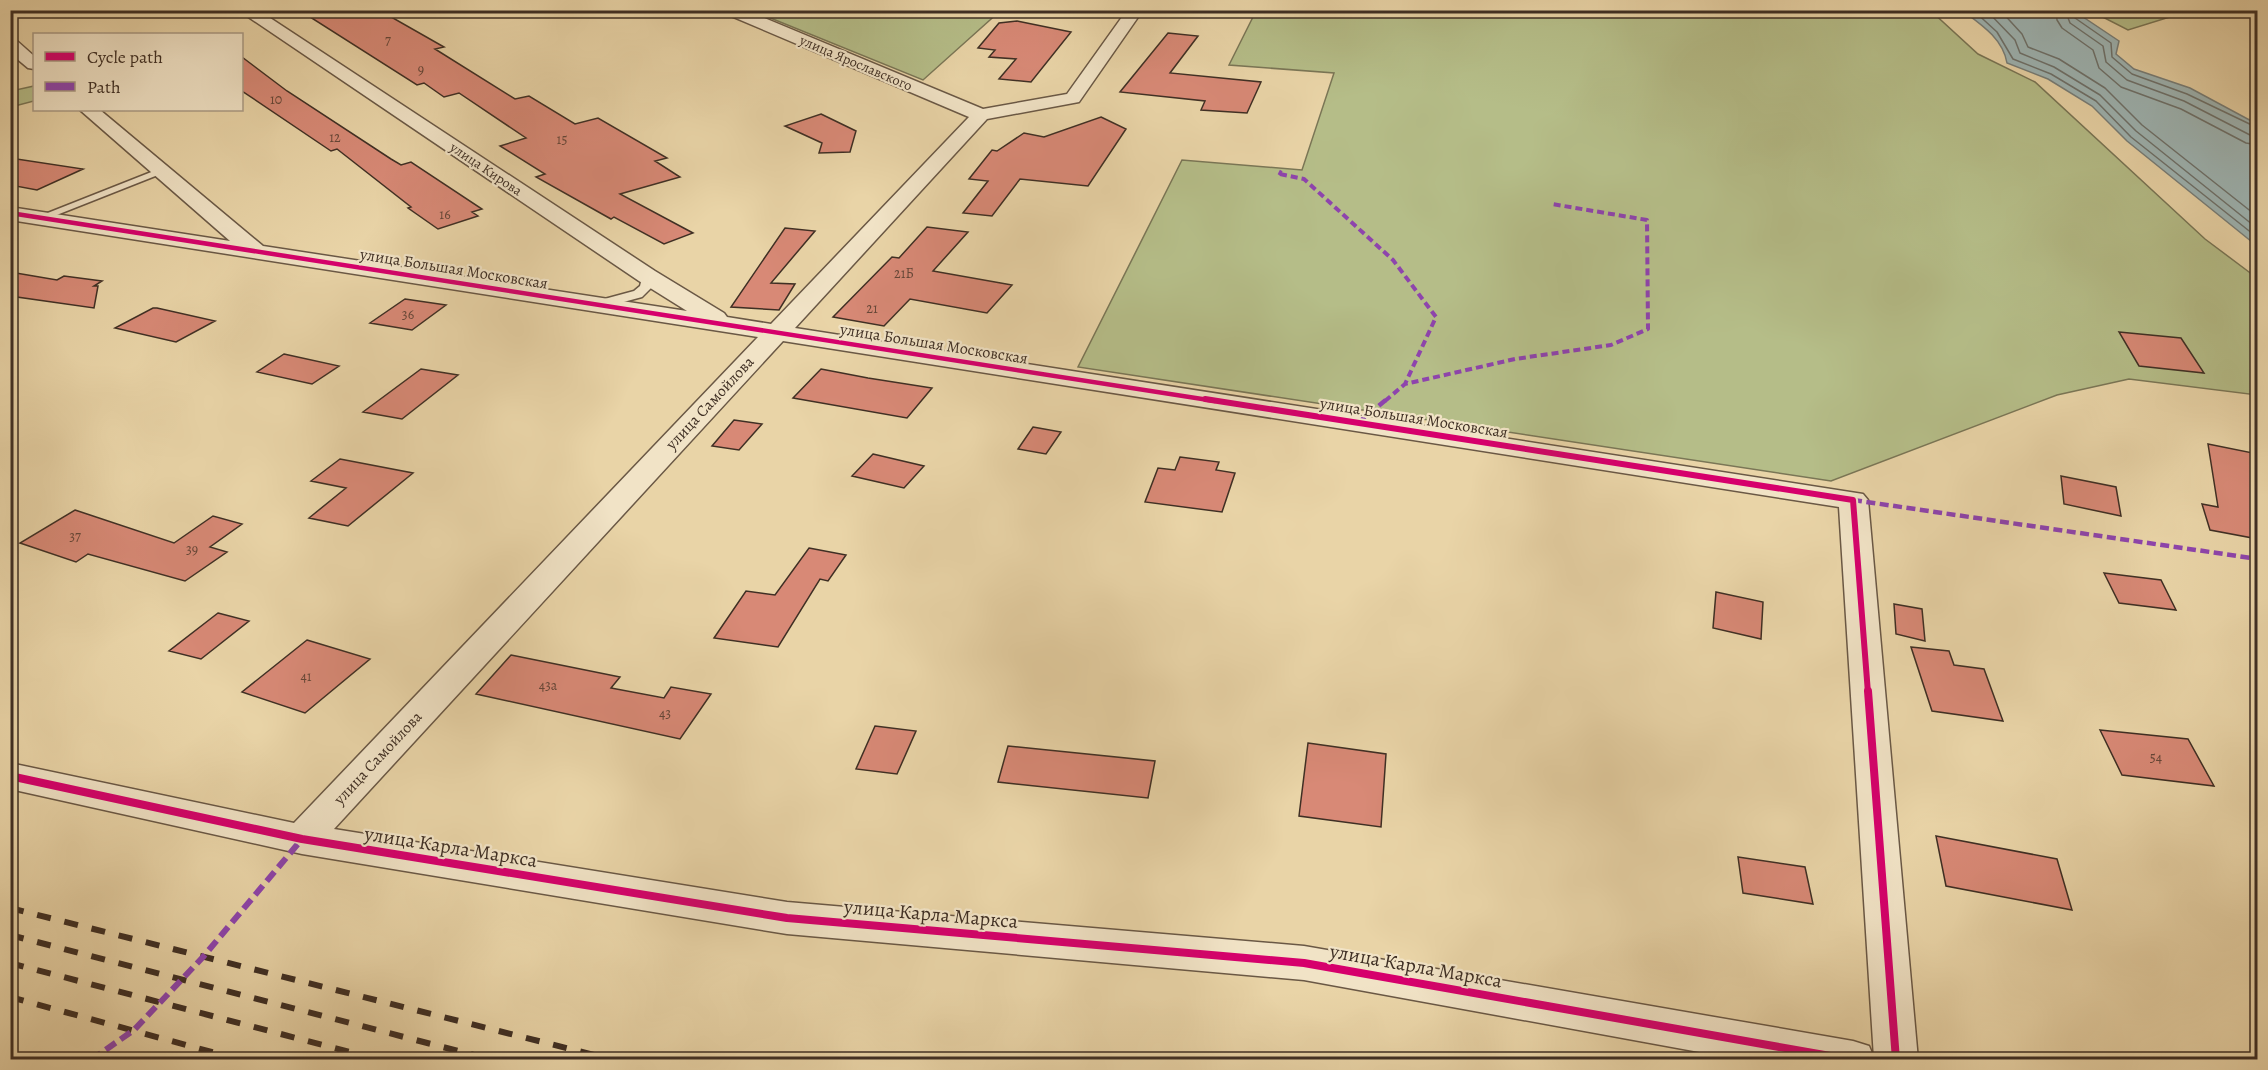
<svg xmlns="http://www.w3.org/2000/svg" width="2268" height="1070" viewBox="0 0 2268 1070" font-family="Alegreya,serif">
<rect width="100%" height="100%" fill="#e9d4a7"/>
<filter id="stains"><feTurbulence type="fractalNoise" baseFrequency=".00333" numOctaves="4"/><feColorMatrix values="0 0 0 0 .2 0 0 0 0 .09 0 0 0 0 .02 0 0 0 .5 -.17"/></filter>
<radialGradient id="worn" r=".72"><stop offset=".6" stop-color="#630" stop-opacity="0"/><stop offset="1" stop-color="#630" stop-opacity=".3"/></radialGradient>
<path fill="#b5bd88" stroke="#7a7656" stroke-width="1.5" d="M 753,11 L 1000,11 L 923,80 Z
M 1256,11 L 1931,11 L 1978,54 L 2035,82 L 2205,239 L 2257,278 L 2257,395 L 2129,379 L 2057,395 L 1831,481 L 1078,367 L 1182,160 L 1302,170 L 1334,73 L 1229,65 Z
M 2091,11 L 2189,11 L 2128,30 Z
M 34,86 L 34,101 L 11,107 L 11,91 Z"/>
<path fill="#9eb5b4" stroke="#787f7a" stroke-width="1.5" d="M 1963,11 L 2074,11 L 2119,41 L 2116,54 L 2134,69 L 2190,88 L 2257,124 L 2257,246 L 2127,141 L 2092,106 L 2048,79 L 2007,63 C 2003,39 1982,25 1963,11 Z"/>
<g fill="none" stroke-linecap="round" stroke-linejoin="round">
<path stroke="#6e726c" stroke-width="1.5" d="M 1973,10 L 1997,32 L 2013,59 L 2051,74 L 2096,101 L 2131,137 L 2258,238
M 1986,10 L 2015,40 L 2020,53 L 2054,67 L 2100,95 L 2136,131 L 2258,229
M 2000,10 L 2022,34 L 2028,47 L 2059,59 L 2105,88 L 2142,125 L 2258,217
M 2056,10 L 2057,20 L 2062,28 L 2093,50 L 2099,68 L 2121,87 L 2181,109 L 2246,143 L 2258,145
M 2065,10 L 2070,23 L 2103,46 L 2106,62 L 2127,80 L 2184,101 L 2250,135 L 2258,136
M 2073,10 L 2075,18 L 2111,43 L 2112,57 L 2132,74 L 2187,94 L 2258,128"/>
</g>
<path fill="#d88976" stroke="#3f2f24" stroke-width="1.5" d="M 299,10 L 379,10 L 444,47 L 435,49 L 515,99 L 529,96 L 575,124 L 598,118 L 667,158 L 655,161 L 680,177 L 620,194 L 693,233 L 664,244 L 614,217 L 611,219 L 536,177 L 545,174 L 500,146 L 526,138 L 459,93 L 444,97 L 424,83 L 417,85 Z
M 1017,21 L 1071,32 L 1031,82 L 999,79 L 1016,59 L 989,57 L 995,50 L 978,48 L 999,23 Z
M 1168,33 L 1198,36 L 1170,73 L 1261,82 L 1247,113 L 1201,110 L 1205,101 L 1120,92 Z
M 242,57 L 287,91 L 391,159 L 401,165 L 411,162 L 482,209 L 472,212 L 478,216 L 438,229 L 408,208 L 411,207 L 337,149 L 331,151 L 242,91 Z
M 821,114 L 856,131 L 850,152 L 819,153 L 822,143 L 785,126 Z
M 1101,117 L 1126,129 L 1088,186 L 1020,179 L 992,216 L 963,213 L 988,181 L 969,179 L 992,150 L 997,151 L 1024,133 L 1044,137 Z
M 10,158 L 83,169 L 37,190 L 10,185 Z
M 927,227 L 968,232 L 933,271 L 1012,285 L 987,313 L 910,299 L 884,326 L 833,317 L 892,257 L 899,258 Z
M 785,228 L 815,231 L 771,283 L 795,284 L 779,310 L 731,307 Z
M 10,272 L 57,280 L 64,276 L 102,281 L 94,286 L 98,286 L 94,308 L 10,296 Z
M 405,299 L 446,305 L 412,330 L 370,323 Z
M 153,308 L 157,308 L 215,321 L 176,342 L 115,328 Z
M 2119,332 L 2181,338 L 2204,373 L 2139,366 Z
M 284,354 L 339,366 L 312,384 L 257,372 Z
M 421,369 L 458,375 L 402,419 L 363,412 Z
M 821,369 L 868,378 L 932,388 L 907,418 L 793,398 Z
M 734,420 L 762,424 L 739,450 L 712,446 Z
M 1033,427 L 1061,432 L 1046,454 L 1018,449 Z
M 2208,444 L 2258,454 L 2258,539 L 2210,530 L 2202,504 L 2218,507 Z
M 873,454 L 924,466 L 904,488 L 852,476 Z
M 1180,457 L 1219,462 L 1216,470 L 1235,473 L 1222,512 L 1145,502 L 1158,468 L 1175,470 Z
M 340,459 L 413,473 L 348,526 L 309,518 L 346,488 L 311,481 Z
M 2061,476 L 2116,487 L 2121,516 L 2064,504 Z
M 75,510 L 174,543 L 213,516 L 242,524 L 210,547 L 227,552 L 185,581 L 88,554 L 76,562 L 20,543 Z
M 809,548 L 846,555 L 828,581 L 820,579 L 778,647 L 714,638 L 746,591 L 775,595 Z
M 2104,573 L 2161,580 L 2176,610 L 2119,603 Z
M 1716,592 L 1763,602 L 1761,639 L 1713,628 Z
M 1894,604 L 1922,609 L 1925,641 L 1896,634 Z
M 218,613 L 249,621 L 201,659 L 169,651 Z
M 307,640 L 370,659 L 305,713 L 242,692 Z
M 1911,647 L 1949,651 L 1954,665 L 1984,669 L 2003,721 L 1932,711 Z
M 511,655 L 620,677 L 611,688 L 664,698 L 671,687 L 711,694 L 680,739 L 476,694 Z
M 875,726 L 916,731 L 897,774 L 856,769 Z
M 2100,730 L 2188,739 L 2214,786 L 2122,775 Z
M 1308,743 L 1386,754 L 1381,827 L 1299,816 Z
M 1008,746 L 1155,761 L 1148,798 L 998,782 Z
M 1936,836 L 2057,859 L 2072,910 L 1946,886 Z
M 1738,857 L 1805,867 L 1813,904 L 1743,893 Z"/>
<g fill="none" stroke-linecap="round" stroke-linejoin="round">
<defs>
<path id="lane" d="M 159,169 L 168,171 L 44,220 L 36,220 L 35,218 Z
M 647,273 L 653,276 L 652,287 L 642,297 L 601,308 L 595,304 L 597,301 L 634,291 L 640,286 L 643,274 Z"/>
<path id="street" d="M 238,10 L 258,10 L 655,271 L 724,313 L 727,317 L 771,324 L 969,117 L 724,13 L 722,10 L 745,10 L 983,109 L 1067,94 L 1127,10 L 1143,10 L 1079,102 L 987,119 L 795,328 L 1863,494 L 1868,500 L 1918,1060 L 1743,1060 L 1304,980 L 787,934 L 302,854 L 10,789 L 10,763 L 294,823 L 758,337 L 10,220 L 10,207 L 230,241 L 80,110 L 100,110 L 263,246 L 687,311 L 639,281 ZM 783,341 L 1839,507 L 1874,1058 L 1869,1046 L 1853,1041 L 1304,946 L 787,902 L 334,829 Z
M 10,39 L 16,40 L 34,56 L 34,69 L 28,68 L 10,53 Z"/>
</defs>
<use href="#lane" stroke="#6a5845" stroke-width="3"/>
<use href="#street" stroke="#6a5845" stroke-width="3"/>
<use href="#lane" fill="#f1e3c6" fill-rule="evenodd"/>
<use href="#street" fill="#f1e3c6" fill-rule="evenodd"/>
<path stroke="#3f2f24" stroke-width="6" stroke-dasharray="14 14" stroke-linecap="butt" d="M 10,908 L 614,1060
M 10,935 L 493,1060
M 10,963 L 380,1060
M 10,997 L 241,1060"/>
<path stroke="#8e44ad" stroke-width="3" stroke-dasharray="5 3" stroke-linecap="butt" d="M 1279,175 L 1282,169"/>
<path stroke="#8e44ad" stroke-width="4" stroke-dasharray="7 4" stroke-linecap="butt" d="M 1280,174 L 1304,179 L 1393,260 L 1436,317 L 1405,384
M 1385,401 L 1405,384 L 1515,359 L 1611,345 L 1648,329 L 1647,220 L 1552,204"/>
<path stroke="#8e44ad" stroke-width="4.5" stroke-dasharray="9 4.5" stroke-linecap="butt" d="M 1358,423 L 1387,399
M 1853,500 L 2258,559"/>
<path stroke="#8e44ad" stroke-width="6" stroke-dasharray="12 6" stroke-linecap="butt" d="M 91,1060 L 134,1030 L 203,957 L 302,839"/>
<defs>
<path id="cycleway-far2" d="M 10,213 L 1215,401"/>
<path id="cycleway-far1" d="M 1205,399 L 1853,500 L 1868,693"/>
<path id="cycleway" d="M 1868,691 L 1896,1060
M 10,776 L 302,839 L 787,918 L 1304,963 L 1853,1060"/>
</defs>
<use href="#cycleway-far2" stroke="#f1e3c6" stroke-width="8"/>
<use href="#cycleway-far1" stroke="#f1e3c6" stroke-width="10"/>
<use href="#cycleway" stroke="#f1e3c6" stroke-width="11"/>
<use href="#cycleway-far2" stroke="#d6006c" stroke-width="4.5"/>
<use href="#cycleway-far1" stroke="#d6006c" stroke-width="6"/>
<use href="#cycleway" stroke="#d6006c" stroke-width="8"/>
</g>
<g text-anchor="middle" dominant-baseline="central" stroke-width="4.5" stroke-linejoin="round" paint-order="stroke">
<g font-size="14" fill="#654638">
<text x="388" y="40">7</text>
<text x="421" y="69">9</text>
<text x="276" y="99">10</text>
<text x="335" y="137">12</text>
<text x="562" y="139">15</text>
<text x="445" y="214">16</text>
<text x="904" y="273">21Б</text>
<text x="872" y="308">21</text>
<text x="408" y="314">36</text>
<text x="75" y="536">37</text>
<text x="192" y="549">39</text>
<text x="306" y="676">41</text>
<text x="548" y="685">43а</text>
<text x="665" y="713">43</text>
<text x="2156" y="757">54</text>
</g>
<g font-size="14" fill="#3f2f24" stroke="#f1e3c6">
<text transform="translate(856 63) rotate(23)">улица Ярославского</text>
<text transform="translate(486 169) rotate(34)">улица Кирова</text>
</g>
<g font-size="16" fill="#3f2f24" stroke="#f1e3c6">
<text transform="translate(454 269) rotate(9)">улица Большая Московская</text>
<text transform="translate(934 344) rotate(9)">улица Большая Московская</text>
<text transform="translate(710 403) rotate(-47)">улица Самойлова</text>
<text transform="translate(1414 418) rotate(9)">улица Большая Московская</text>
<text transform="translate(378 758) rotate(-47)">улица Самойлова</text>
</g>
<g font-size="20" fill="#3f2f24" stroke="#f1e3c6">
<text transform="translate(451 847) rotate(9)">улица Карла Маркса</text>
<text transform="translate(931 914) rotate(5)">улица Карла Маркса</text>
<text transform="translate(1416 966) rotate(10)">улица Карла Маркса</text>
</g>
</g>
<rect width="2268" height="1070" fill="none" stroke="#e9d4a7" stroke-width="36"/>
<rect x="12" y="12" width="2244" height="1046" fill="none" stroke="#3f2f24" stroke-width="3"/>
<rect x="18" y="18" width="2232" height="1034" fill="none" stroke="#3f2f24" stroke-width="1.5"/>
<rect x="33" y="33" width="210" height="78" fill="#f1e3c6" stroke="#aa9b85" stroke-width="1.5"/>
<rect x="45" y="52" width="30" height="9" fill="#d6006c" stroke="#aa9b85" stroke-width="1.5"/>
<text x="87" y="63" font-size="18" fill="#3f2f24">Cycle path</text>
<rect x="45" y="82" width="30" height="9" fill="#8e44ad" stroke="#aa9b85" stroke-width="1.5"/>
<text x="87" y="93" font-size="18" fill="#3f2f24">Path</text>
<rect width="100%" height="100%" filter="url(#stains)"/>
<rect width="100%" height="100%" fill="url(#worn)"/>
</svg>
